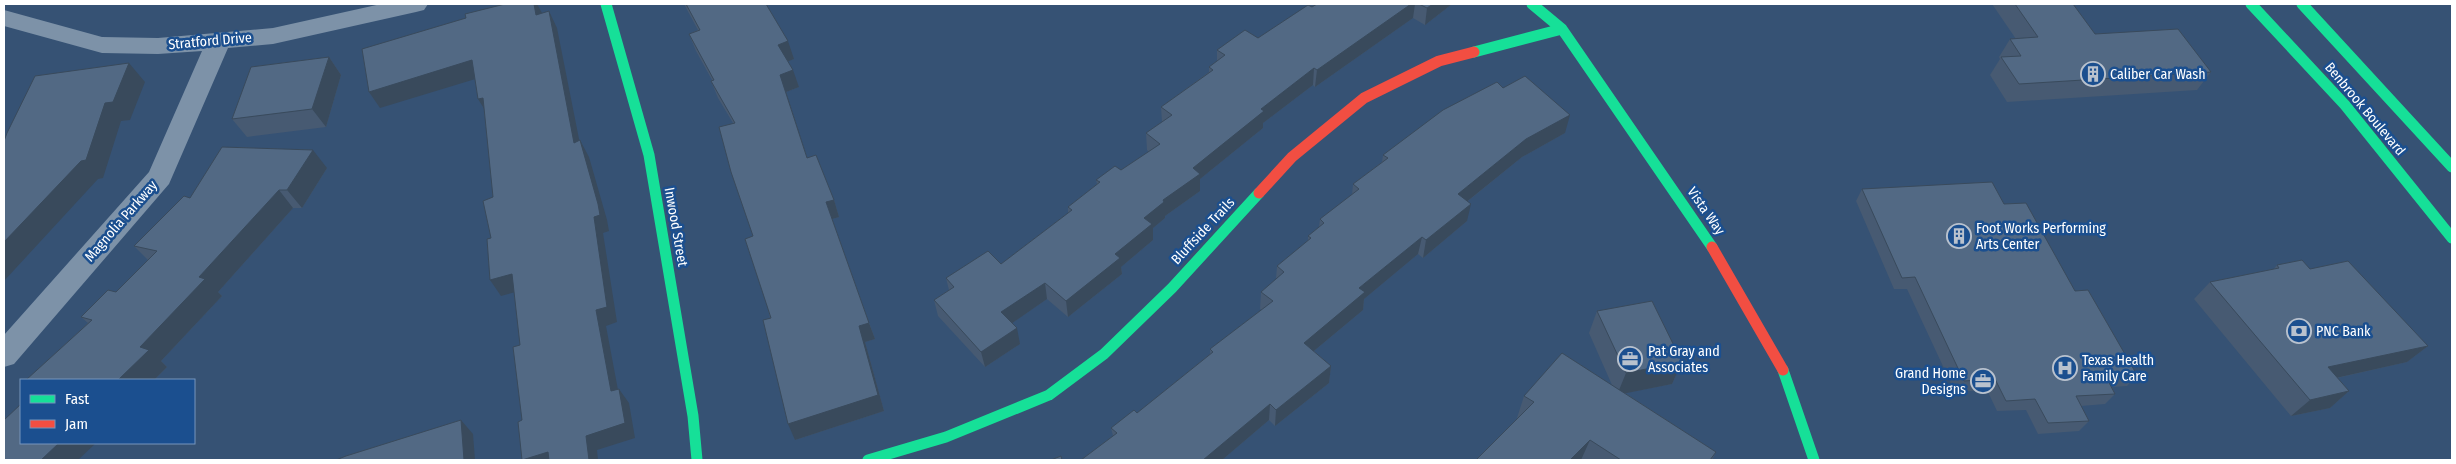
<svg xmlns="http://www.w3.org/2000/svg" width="2456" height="464" viewBox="0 0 2456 464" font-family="'Fira Sans Condensed',sans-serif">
<rect width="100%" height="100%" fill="#365274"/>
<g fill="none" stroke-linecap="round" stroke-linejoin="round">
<path fill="#7d92a8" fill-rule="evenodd" d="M 381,4 L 428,4 L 424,10 L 416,12 L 273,44 L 228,48 L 169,184 L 14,364 L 4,367 L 4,335 L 149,172 L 202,51 L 158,54 L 102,53 L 4,26 L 4,10 L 102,37 L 158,38 L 273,28 Z"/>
<path stroke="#16e098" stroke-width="11" d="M 606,4 L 649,155 L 693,416 L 697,460
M 1532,4 L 1562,29 L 1712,247
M 2251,4 L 2345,105 L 2452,238
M 2302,4 L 2452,167
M 1474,52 L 1562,29
M 1783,370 L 1814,460
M 868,460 L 946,437 L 1049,395 L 1104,354 L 1172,288 L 1259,193"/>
<path stroke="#f24e42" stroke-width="11" d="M 1259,193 L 1292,157 L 1364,98 L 1439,61 L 1474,52
M 1712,247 L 1783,370"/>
</g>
<path fill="#475a72" d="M 684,4 L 766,4 L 794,59 L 788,61 L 799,87 L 786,92 L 807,158 L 834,200 L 839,217 L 832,219 L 875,339 L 865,342 L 884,411 L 795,440 L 753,236 L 733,123 L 718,98 L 711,81 L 712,80 L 696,51 L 689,34 L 698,30 Z
M 1317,4 L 1452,4 L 1425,25 L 1413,18 L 1315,87 L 1313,85 L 1263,123 L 1263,128 L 1200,179 L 1200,191 L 1165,216 L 1165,218 L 1153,228 L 1153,240 L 1121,267 L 1122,274 L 1068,317 L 1047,299 L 1012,323 L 1020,344 L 985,367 L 938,316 L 934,300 L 949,290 L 946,278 L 1001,264 L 1068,213 L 1068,207 L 1097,184 L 1096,180 L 1121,170 L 1149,152 L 1147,150 L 1146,133 L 1162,122 L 1161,107 L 1209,72 L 1209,67 L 1217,61 L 1217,50 L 1258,38 Z
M 1992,4 L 2073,4 L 2095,34 L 2211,72 L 2197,90 L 2007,102 L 1990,75 L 2000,59 L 1999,57 L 2010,39 L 2016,39 Z
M 329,57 L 341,75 L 326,127 L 247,137 L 232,119 Z
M 1503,88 L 1565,133 L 1522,157 L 1468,201 L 1467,221 L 1423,258 L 1418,254 L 1364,299 L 1363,310 L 1314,351 L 1331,366 L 1329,383 L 1275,426 L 1269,420 L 1222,460 L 1081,460 L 1113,436 L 1111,428 L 1137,413 L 1210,354 L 1210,349 L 1262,310 L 1260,309 L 1261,292 L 1276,279 L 1277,266 L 1308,241 L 1308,236 L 1319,227 L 1320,219 L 1352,195 L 1353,184 L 1382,162 L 1383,155 Z
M 327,168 L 302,208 L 293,208 L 218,292 L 222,296 L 161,361 L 167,367 L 154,380 L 26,380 L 88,323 L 81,317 L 116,292 L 148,260 L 134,246 L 190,198 Z
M 1862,189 L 2004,204 L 2075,291 L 2137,375 L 2127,386 L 2112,387 L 2115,394 L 2105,404 L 2081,406 L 2089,421 L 2079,431 L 2038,434 L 2026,410 L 1997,411 L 1987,390 L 1955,392 L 1907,289 L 1894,289 L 1856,201 Z
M 2277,265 L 2310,269 L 2428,346 L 2407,362 L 2337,378 L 2349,391 L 2330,408 L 2291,416 L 2194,299 L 2210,282 L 2273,270 Z
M 1597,311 L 1682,362 L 1672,384 L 1625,393 L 1716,452 L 1712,460 L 1476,460 L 1518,418 L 1517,418 L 1524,396 L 1612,385 L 1589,333 Z"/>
<path fill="#394a5c" d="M 534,4 L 537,4 L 542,13 L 536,15 Z
M 1411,4 L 1415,4 L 1413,18 L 1315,87 L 1317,70 Z
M 1433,4 L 1452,4 L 1425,25 L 1427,8 Z
M 549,11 L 557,28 L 583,159 L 574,143 Z
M 788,41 L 794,59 L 784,63 L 778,45 Z
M 329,57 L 341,75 L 326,127 L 312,109 Z
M 472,60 L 482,77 L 380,108 L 369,92 Z
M 129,63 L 145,82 L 130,120 L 121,121 L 103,178 L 98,179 L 4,281 L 4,242 Z
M 1314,68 L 1313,85 L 1263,123 L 1263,128 L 1200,179 L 1200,191 L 1165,216 L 1165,218 L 1153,228 L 1153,240 L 1121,267 L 1122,274 L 1068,317 L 1066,301 L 1115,254 L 1144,218 L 1163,200 L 1193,168 L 1261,109 Z
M 793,70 L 799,87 L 786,92 L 813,175 L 780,75 Z
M 483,98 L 488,115 L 478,99 Z
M 1570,115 L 1565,133 L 1522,157 L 1454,212 L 1458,194 L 1526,139 Z
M 580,140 L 589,157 L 607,220 L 609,231 L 603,233 L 617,322 L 606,326 L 621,406 L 611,391 L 596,310 L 594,217 Z
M 313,150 L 327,168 L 302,208 L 287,190 Z
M 279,190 L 293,208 L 218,292 L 222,296 L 161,361 L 167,367 L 154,380 L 118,380 L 140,347 L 199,277 Z
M 834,200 L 839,217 L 832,219 L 826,202 Z
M 1471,204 L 1467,221 L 1423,258 L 1426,240 Z
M 1422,237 L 1418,254 L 1364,299 L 1363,310 L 1303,360 L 1304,343 L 1359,288 Z
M 512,274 L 523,290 L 501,296 L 490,280 Z
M 1045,283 L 1047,299 L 1005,328 L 1001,312 Z
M 869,323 L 875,339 L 865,342 L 884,411 L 795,440 L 788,424 L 859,326 Z
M 1017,328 L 1020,344 L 985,367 L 981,352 Z
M 2428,346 L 2407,362 L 2309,384 L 2328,367 Z
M 1682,362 L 1672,384 L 1617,395 L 1626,373 Z
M 1331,366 L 1329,383 L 1275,426 L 1276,410 Z
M 619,389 L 629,403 L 635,438 L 597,450 L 598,460 L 588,460 L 586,436 Z
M 2349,391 L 2330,408 L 2291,416 L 2310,400 Z
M 1270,404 L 1269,420 L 1222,460 L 1203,460 Z
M 461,420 L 473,434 L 475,460 L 464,460 Z
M 1590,440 L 1581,460 L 1570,460 Z
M 59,443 L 96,443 L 78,460 L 41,460 Z
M 548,452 L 554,460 L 522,460 Z"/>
<path fill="#526984" stroke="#394a5c" d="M 505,4 L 534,4 L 536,15 L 549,11 L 574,143 L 580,140 L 598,204 L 600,215 L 594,217 L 607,307 L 596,310 L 611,391 L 619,389 L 625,423 L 586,436 L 589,460 L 549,460 L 548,452 L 522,460 L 518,422 L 522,420 L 513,347 L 520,345 L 512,274 L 490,280 L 487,239 L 491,238 L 483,201 L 493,197 L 483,98 L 478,99 L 472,60 L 369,92 L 362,49 L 466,18 L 465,14 Z
M 686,4 L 766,4 L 788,41 L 778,45 L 793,70 L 780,75 L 807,158 L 816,155 L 834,200 L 826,202 L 869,323 L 859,326 L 878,395 L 788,424 L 763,320 L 771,318 L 745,239 L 753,236 L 731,172 L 719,127 L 735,123 L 711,81 L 714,80 L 689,34 L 700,30 Z
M 1317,4 L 1411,4 L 1317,70 L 1314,68 L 1261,109 L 1264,111 L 1193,168 L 1200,174 L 1163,200 L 1164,202 L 1144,218 L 1152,224 L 1115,254 L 1120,258 L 1066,301 L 1045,283 L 1001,312 L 1017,328 L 981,352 L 934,300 L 954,287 L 946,278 L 988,251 L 1001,264 L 1072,210 L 1068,207 L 1100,182 L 1096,180 L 1115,166 L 1121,170 L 1160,144 L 1146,133 L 1172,115 L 1161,107 L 1213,70 L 1209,67 L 1225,55 L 1217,50 L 1245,30 L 1258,38 L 1308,5 L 1312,7 Z
M 1419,4 L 1433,4 L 1427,8 Z
M 2015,4 L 2073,4 L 2095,34 L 2178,29 L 2211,72 L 2019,84 L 2001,57 L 2021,56 L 2010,39 L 2038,37 Z
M 329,57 L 312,109 L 232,119 L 251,67 Z
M 129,63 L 113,102 L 105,103 L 86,160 L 81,161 L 4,242 L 4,141 L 7,133 L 35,76 Z
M 1525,76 L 1570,115 L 1526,139 L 1458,194 L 1471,204 L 1426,240 L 1422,237 L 1359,288 L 1365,292 L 1304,343 L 1331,366 L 1276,410 L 1270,404 L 1203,460 L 1081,460 L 1117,433 L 1111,428 L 1134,410 L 1137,413 L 1213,352 L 1210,349 L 1273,301 L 1261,292 L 1284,272 L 1277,266 L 1311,238 L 1308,236 L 1324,223 L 1320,219 L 1359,189 L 1353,184 L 1388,158 L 1383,155 L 1443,110 L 1497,82 L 1503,88 Z
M 222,147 L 313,150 L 287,190 L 279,190 L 199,277 L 205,279 L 140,347 L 149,350 L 118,380 L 26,380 L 92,320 L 81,317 L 108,290 L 116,292 L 157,251 L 134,246 L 184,196 L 190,198 Z
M 1992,182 L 2004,204 L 2026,203 L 2075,291 L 2088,290 L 2137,375 L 2106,377 L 2115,394 L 2076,396 L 2089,421 L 2048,423 L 2035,399 L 2006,401 L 1995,379 L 1964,381 L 1915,277 L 1902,278 L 1862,189 Z
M 2302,260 L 2310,269 L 2348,261 L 2428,346 L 2328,367 L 2349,391 L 2310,400 L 2210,282 L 2279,268 L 2277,265 Z
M 1652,301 L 1682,362 L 1626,373 L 1597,311 Z
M 1562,353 L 1716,452 L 1710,460 L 1621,460 L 1590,440 L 1570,460 L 1476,460 L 1534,402 L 1524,396 Z
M 21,404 L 21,443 L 59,443 L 41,460 L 4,460 L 4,420 Z
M 461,420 L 464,460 L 336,460 L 346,456 Z
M 1061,456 L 1062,460 L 1051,460 Z"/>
<defs>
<symbol id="building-ring" viewBox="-11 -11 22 22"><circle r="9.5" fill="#1b4f8f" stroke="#b9c2ce" stroke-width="1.5"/><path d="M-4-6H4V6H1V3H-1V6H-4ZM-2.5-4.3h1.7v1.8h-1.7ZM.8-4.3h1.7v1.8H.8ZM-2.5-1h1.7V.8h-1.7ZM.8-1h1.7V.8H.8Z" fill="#b9c2ce"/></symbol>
<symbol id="bank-ring" viewBox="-11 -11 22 22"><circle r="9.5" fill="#1b4f8f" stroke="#b9c2ce" stroke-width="1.5"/><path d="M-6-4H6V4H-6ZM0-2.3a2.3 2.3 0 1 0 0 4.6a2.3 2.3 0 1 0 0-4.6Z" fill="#b9c2ce"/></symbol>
<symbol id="office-ring" viewBox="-11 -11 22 22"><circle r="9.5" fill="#1b4f8f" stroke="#b9c2ce" stroke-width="1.5"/><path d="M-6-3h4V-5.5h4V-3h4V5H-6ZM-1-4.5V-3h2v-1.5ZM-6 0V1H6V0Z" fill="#b9c2ce"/></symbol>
<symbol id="hospital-ring" viewBox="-11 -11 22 22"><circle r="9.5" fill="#1b4f8f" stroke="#b9c2ce" stroke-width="1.5"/><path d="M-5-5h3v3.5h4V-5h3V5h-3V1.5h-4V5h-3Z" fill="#b9c2ce"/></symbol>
</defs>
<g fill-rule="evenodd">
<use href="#building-ring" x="2079" y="60" width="28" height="28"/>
<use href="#building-ring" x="1945" y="222" width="28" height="28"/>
<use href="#bank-ring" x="2285" y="317" width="28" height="28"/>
<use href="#office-ring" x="1616" y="345" width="28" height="28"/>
<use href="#hospital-ring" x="2051" y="354" width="28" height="28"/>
<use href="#office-ring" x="1969" y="367" width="28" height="28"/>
</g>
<g text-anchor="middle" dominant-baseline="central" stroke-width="5" stroke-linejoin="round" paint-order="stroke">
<g font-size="14" fill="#fff" stroke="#1b4f8f">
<text transform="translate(210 41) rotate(-5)">Stratford Drive</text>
<text transform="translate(2365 109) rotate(50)">Benbrook Boulevard</text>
<text transform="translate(1706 211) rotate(55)">Vista Way</text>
<text transform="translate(121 221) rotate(-49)">Magnolia Parkway</text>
<text transform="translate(676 227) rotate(80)">Inwood Street</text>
<text transform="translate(1203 231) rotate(-47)">Bluffside Trails</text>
</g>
<g font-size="14" fill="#fff" stroke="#1b4f8f" text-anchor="start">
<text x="2110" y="74">Caliber Car Wash</text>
<text x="1976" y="228">Foot Works Performing<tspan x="1976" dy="16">Arts Center</tspan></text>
<text x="2316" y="331">PNC Bank</text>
<text x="1648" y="351">Pat Gray and<tspan x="1648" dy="16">Associates</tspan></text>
<text x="2082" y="360">Texas Health<tspan x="2082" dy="16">Family Care</tspan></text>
<text x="1966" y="373" text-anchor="end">Grand Home<tspan x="1966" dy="16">Designs</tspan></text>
</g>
</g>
<rect width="2456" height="464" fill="none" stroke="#ffffff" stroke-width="10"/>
<rect x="20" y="379" width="175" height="65" fill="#1b4f8f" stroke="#7695bc"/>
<rect x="30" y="395" width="25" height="8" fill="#16e098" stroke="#7695bc"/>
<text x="65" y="404" font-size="15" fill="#ffffff">Fast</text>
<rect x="30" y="420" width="25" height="8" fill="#f24e42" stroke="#7695bc"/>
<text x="65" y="429" font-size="15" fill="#ffffff">Jam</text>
</svg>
